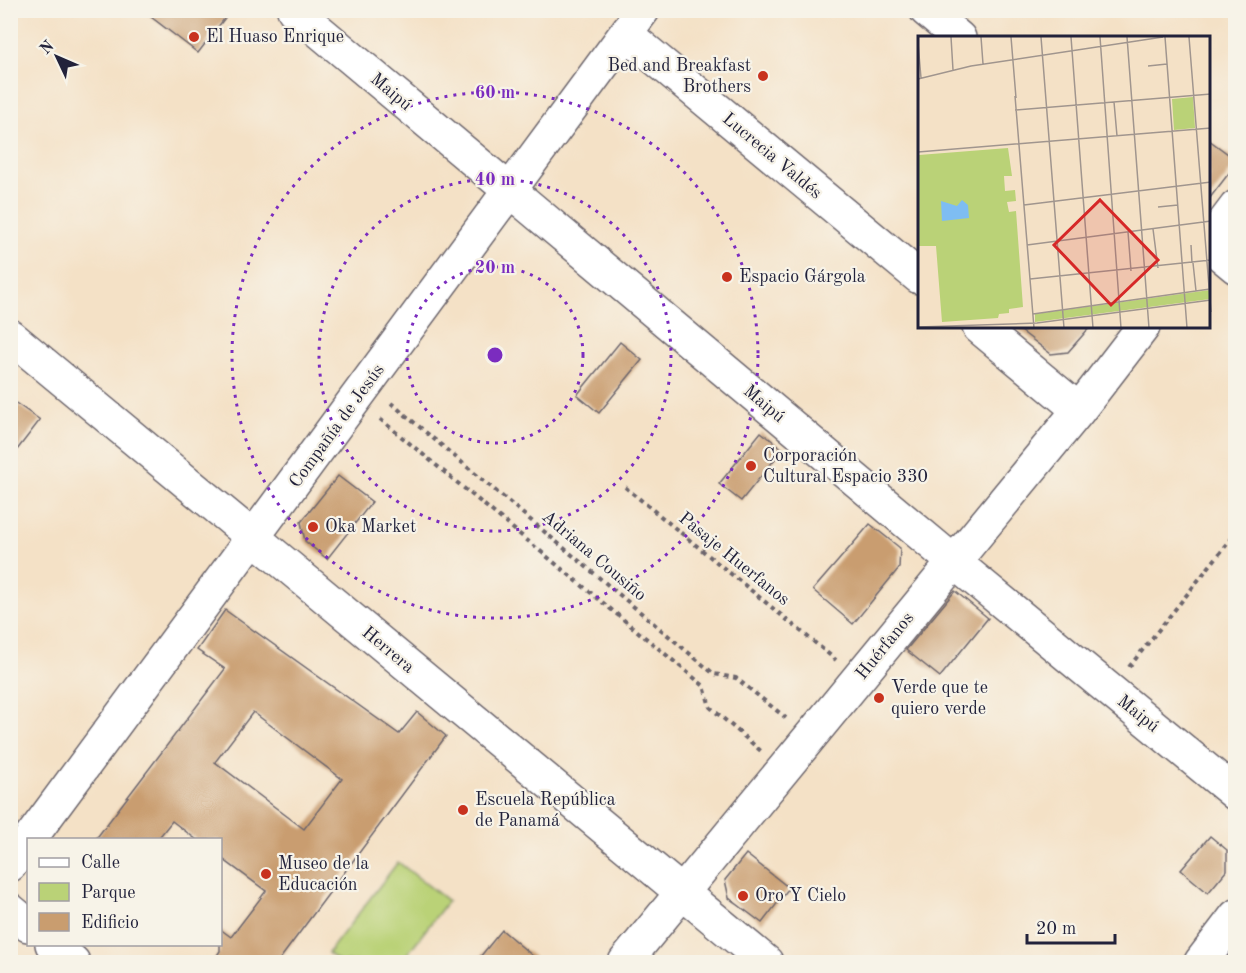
<svg xmlns="http://www.w3.org/2000/svg" width="1246" height="973" viewBox="0 0 1246 973" font-family="'Old Standard TT',serif">
<rect width="100%" height="100%" fill="#f7f3e8"/>
<filter id="ink" filterUnits="userSpaceOnUse"><feTurbulence type="fractalNoise" baseFrequency=".0167" numOctaves="2"/><feDisplacementMap in="SourceGraphic" scale="12" xChannelSelector="R" yChannelSelector="G"/><feConvolveMatrix kernelMatrix="1 2 1 2 8 2 1 2 1" color-interpolation-filters="sRGB"/></filter>
<filter id="wash" filterUnits="userSpaceOnUse"><feTurbulence type="fractalNoise" baseFrequency=".008" numOctaves="4" result="noise"/><feDisplacementMap in="SourceGraphic" scale="24" xChannelSelector="R" yChannelSelector="G"/><feGaussianBlur stdDeviation="1.35" result="paint"/><feColorMatrix in="noise" values="0 0 0 0 0 0 0 0 0 0 0 0 0 0 0 0 0 1.4 0 .05"/><feComposite in="paint" operator="in"/></filter>
<g filter="url(#wash)">
<rect width="100%" height="100%" fill="#f4e1c6"/>
<path fill="#bad277" stroke="#6e7a59" stroke-width="1.5" d="M 398,862 L 448,901 L 401,962 L 340,962 L 328,953 Z"/>
<g id="blocks">
<path fill="#c99d6f" fill-rule="evenodd" d="M 142,10 L 231,10 L 198,53 Z
M 1209,140 L 1236,160 L 1236,164 L 1209,199 Z
M 1016,327 L 1090,327 L 1068,352 L 1051,354 Z
M 620,342 L 642,360 L 599,413 L 577,395 Z
M 10,399 L 40,420 L 10,459 Z
M 761,432 L 783,449 L 741,501 L 719,484 Z
M 338,476 L 372,502 L 327,559 L 305,541 L 301,522 Z
M 870,524 L 900,548 L 899,568 L 853,624 L 813,590 Z
M 955,591 L 988,618 L 940,677 L 906,650 Z
M 225,610 L 399,734 L 417,712 L 446,736 L 277,963 L 212,963 L 220,951 L 220,929 L 231,937 L 266,891 L 220,857 L 220,840 L 197,840 L 172,821 L 157,840 L 95,840 L 225,669 L 197,650 ZM 253,712 L 342,779 L 304,829 L 215,762 Z
M 1210,836 L 1227,850 L 1227,870 L 1208,893 L 1181,870 Z
M 746,854 L 789,888 L 762,923 L 729,898 L 725,880 Z
M 502,930 L 541,963 L 475,963 Z"/>
</g>
</g>
<g filter="url(#ink)">
<use href="#blocks" fill-opacity="0" stroke="#6c656c" stroke-width="1.5"/>
<g fill="none" stroke-linecap="round" stroke-linejoin="round">
<defs>
<path id="minor" d="M 294,10 L 954,562 L 1236,794
M 926,10 L 959,38
M 626,34 L 919,277
M 1208,244 L 1236,207
M 1208,244 L 1236,267
M 979,327 L 1079,410
M 10,336 L 766,962
M 29,840 L 643,10
M 10,865 L 28,841
M 10,910 L 28,925
M 52,944 L 73,962
M 625,962 L 1079,410 L 1143,327
M 1201,962 L 1236,916"/>
</defs>
<use href="#minor" stroke="#6c656c" stroke-width="36"/>
<path stroke="#6c656c" stroke-width="4" stroke-dasharray="4.5 4.5" stroke-linecap="butt" d="M 391,403 L 714,674 L 736,678 L 786,718
M 380,419 L 704,686 L 710,707 L 761,751
M 625,487 L 836,660
M 1129,667 L 1236,533"/>
<use href="#minor" stroke="#fff" stroke-width="33"/>
</g>
</g>
<g fill="none" stroke="#7b2cbf" stroke-width="3" stroke-dasharray="3 6">
<circle cx="495" cy="355" r="88"/>
<circle cx="495" cy="355" r="176"/>
<circle cx="495" cy="355" r="263"/>
</g>
<g fill="#c8321e" stroke="#f7f3e8" stroke-width="2">
<circle cx="194" cy="37" r="6"/>
<circle cx="763" cy="76" r="6"/>
<circle cx="727" cy="277" r="6"/>
<circle cx="751" cy="466" r="6"/>
<circle cx="313" cy="527" r="6"/>
<circle cx="879" cy="698" r="6"/>
<circle cx="463" cy="810" r="6"/>
<circle cx="266" cy="874" r="6"/>
<circle cx="743" cy="896" r="6"/>
</g>
<g text-anchor="middle" dominant-baseline="central" stroke-width="4.5" stroke-linejoin="round" paint-order="stroke">
<g font-size="18" fill="#22223b" stroke="#f7f3e8" text-anchor="start">
<text x="206" y="37">El Huaso Enrique</text>
<text x="751" y="66" text-anchor="end">Bed and Breakfast<tspan x="751" dy="21">Brothers</tspan></text>
<text x="739" y="277">Espacio Gárgola</text>
<text x="763" y="456">Corporación<tspan x="763" dy="21">Cultural Espacio 330</tspan></text>
<text x="325" y="527">Oka Market</text>
<text x="891" y="688">Verde que te<tspan x="891" dy="21">quiero verde</tspan></text>
<text x="475" y="800">Escuela República<tspan x="475" dy="21">de Panamá</tspan></text>
<text x="278" y="864">Museo de la<tspan x="278" dy="21">Educación</tspan></text>
<text x="755" y="896">Oro Y Cielo</text>
</g>
<g font-size="18" fill="#22223b" stroke="#f7f3e8">
<text transform="translate(391 92) rotate(40)">Maipú</text>
<text transform="translate(772 156) rotate(40)">Lucrecia Valdés</text>
<text transform="translate(764 404) rotate(40)">Maipú</text>
<text transform="translate(337 426) rotate(-54)">Compañía de Jesús</text>
<text transform="translate(594 556) rotate(40)">Adriana Cousiño</text>
<text transform="translate(734 559) rotate(39)">Pasaje Huerfanos</text>
<text transform="translate(885 646) rotate(-51)">Huérfanos</text>
<text transform="translate(388 650) rotate(40)">Herrera</text>
<text transform="translate(1138 714) rotate(39)">Maipú</text>
</g>
</g>
<g transform="translate(918 36)">
<rect width="292" height="292" fill="#f4e1c6"/>
<path d="M 275,61 L 277,92 L 256,94 L 254,63 ZM 90,112 L 94,140 L 86,140 L 87,155 L 97,154 L 98,165 L 89,166 L 91,176 L 98,175 L 105,271 L 91,273 L 91,277 L 81,278 L 80,282 L 24,286 L 18,210 L 0,210 L 1,119 ZM 292,254 L 292,263 L 117,286 L 117,278 Z" fill="#bad277"/>
<path d="M 44,164 L 50,169 L 51,182 L 24,185 L 23,165 L 39,170 Z" fill="#7ebdf2"/>
<path fill="none" stroke="#a0958e" stroke-width="1.5" d="M 33,1 L 35,34M 63,1 L 65,28M 93,1 L 98,62M 123,1 L 146,292M 153,1 L 175,292M 182,1 L 203,292M 209,1 L 231,292M 247,1 L 269,292M 271,1 L 293,276M 0,7 L 3,42M 230,30 L 249,28M 0,43 L 53,30 L 245,1M 97,60 L 116,292M 196,66 L 199,100M 97,74 L 293,58M 0,116 L 293,92M 106,169 L 293,146M 240,171 L 260,169M 235,193 L 240,232M 210,196 L 213,235M 109,209 L 293,185M 273,209 L 274,227M 275,227 L 278,255M 112,243 L 293,224M 115,278 L 292,253M 0,291 L 119,287 L 293,264"/>
<path fill="#d62828" fill-opacity="0.15" stroke="#d62828" stroke-width="3" d="M 182,164 L 240,224 L 193,269 L 136,209 Z"/>
<rect width="292" height="292" fill="none" stroke="#22223b" stroke-width="3"/>
</g>
<circle cx="495" cy="355" r="9" fill="#7b2cbf" stroke="#f7f3e8" stroke-width="3"/>
<g font-size="18" text-anchor="middle" font-weight="bold" fill="#7b2cbf" stroke="#f7f3e8" stroke-width="4.5" stroke-linejoin="round" paint-order="stroke">
<text x="495" y="98">60 m</text>
<text x="495" y="185">40 m</text>
<text x="495" y="273">20 m</text>
</g>
<rect width="1246" height="973" fill="none" stroke="#f7f3e8" stroke-width="36"/>
<rect x="27" y="838" width="195" height="108" fill="#f7f3e8" stroke="#a29fa3" stroke-width="1.5"/>
<rect x="39" y="858" width="30" height="9" fill="#ffffff" stroke="#a29fa3" stroke-width="1.5"/>
<text x="81" y="868" font-size="18" fill="#22223b">Calle</text>
<rect x="39" y="883" width="30" height="18" fill="#bad277" stroke="#a29fa3" stroke-width="1.5"/>
<text x="81" y="898" font-size="18" fill="#22223b">Parque</text>
<rect x="39" y="913" width="30" height="18" fill="#c99d6f" stroke="#a29fa3" stroke-width="1.5"/>
<text x="81" y="928" font-size="18" fill="#22223b">Edificio</text>
<g transform="translate(57 57) rotate(314)" stroke="#f7f3e8" stroke-width="4.5" paint-order="stroke">
<path d="M0-4.5L10 22L0 15L-10 22Z" fill="#22223b"/>
<text y="-9" font-size="16" font-weight="bold" text-anchor="middle" fill="#22223b">N</text>
</g>
<path d="M1027 934v9h88v-9" fill="none" stroke="#22223b" stroke-width="3"/>
<text x="1036" y="934" font-size="18" fill="#22223b" stroke="#f7f3e8" stroke-width="4.5" paint-order="stroke">20 m</text>
</svg>
